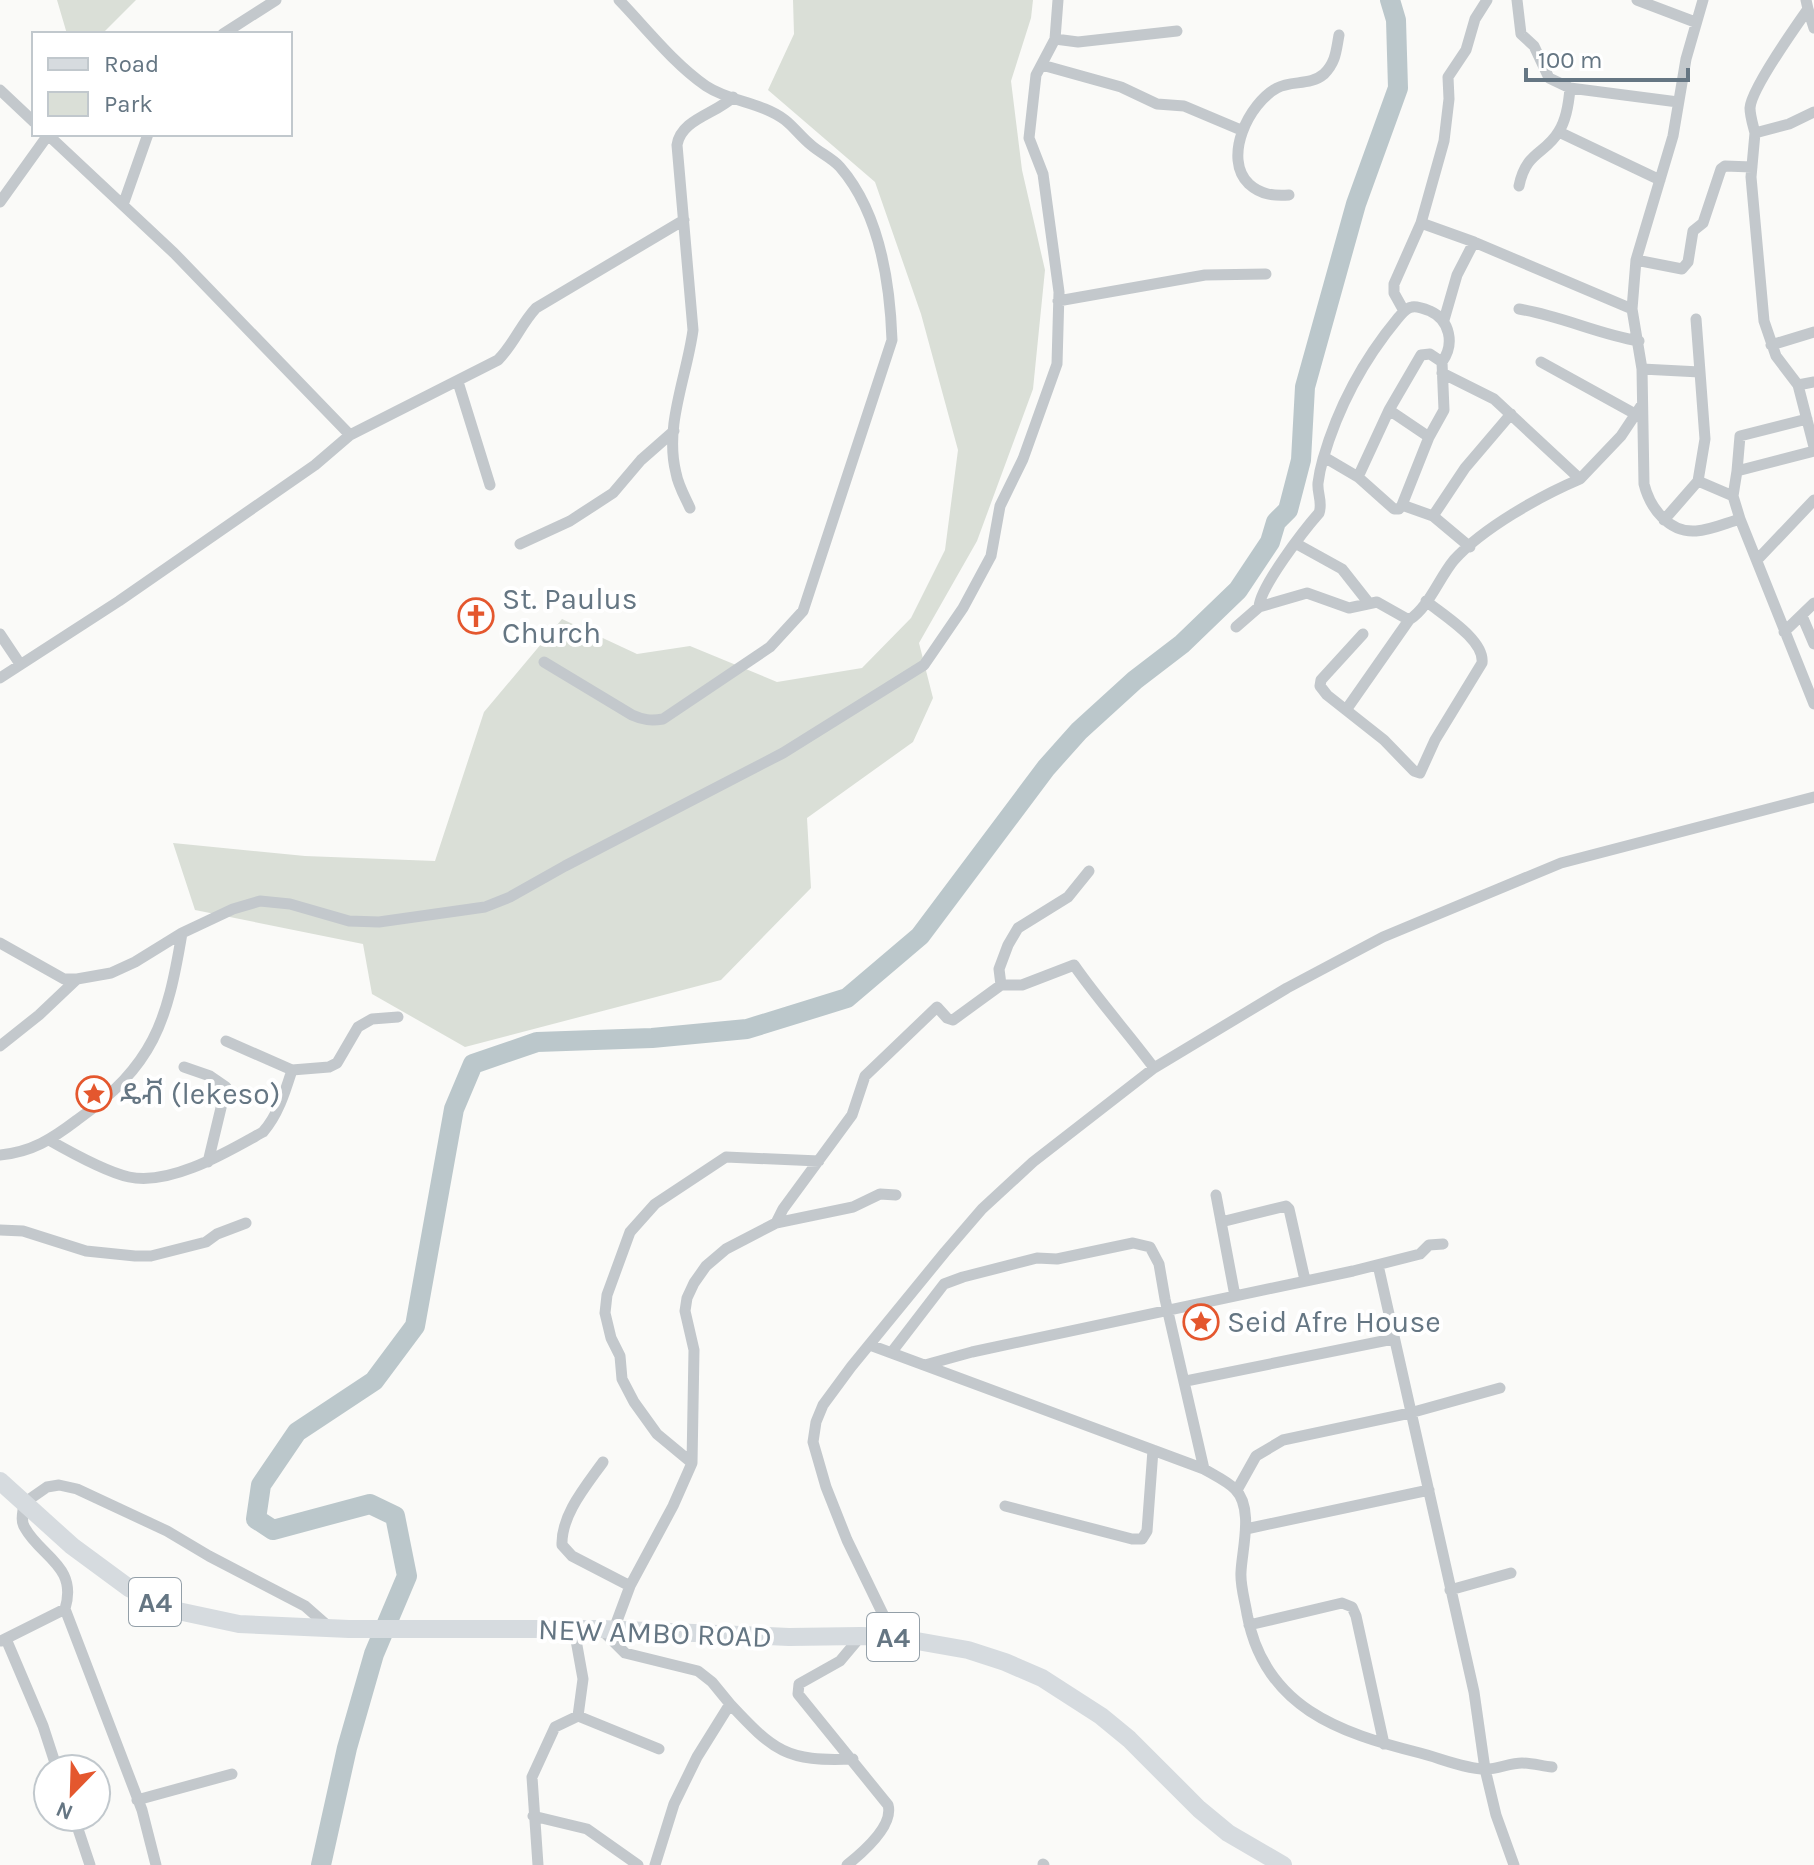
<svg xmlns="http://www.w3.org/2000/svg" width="1814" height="1865" viewBox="0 0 1814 1865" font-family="Karla,'Noto Sans Ethiopic',sans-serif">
<rect width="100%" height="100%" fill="#fafaf8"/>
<path fill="#dadfd7" d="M 57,0 L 136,0 L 102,34 L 67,34 Z
M 793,0 L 1033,0 L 1031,18 L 1011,81 L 1022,170 L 1045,270 L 1033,389 L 977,541 L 919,643 L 933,698 L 913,742 L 807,818 L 811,888 L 721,980 L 465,1047 L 372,994 L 363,944 L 195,910 L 173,843 L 305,856 L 435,861 L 484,712 L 562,619 L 637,654 L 690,646 L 777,682 L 862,668 L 911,618 L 945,550 L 958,450 L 921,314 L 875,182 L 768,90 L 794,34 Z"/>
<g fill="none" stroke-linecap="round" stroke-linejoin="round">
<path stroke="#bbc7cb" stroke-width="20" d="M 321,1865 L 347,1748 L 374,1654 L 407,1576 L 395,1516 L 370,1504 L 273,1530 L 256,1519 L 261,1485 L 297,1432 L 374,1381 L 415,1326 L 454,1109 L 473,1064 L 537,1042 L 652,1038 L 747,1029 L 847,998 L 920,936 L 1046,768 L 1079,731 L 1135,680 L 1182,644 L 1238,590 L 1270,542 L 1276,522 L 1288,510 L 1301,460 L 1305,387 L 1356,204 L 1398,88 L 1396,20 L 1390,0"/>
<path stroke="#c3c8cc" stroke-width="11" d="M 1487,0 L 1475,19 L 1466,50 L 1448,77 L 1449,99 L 1444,141 L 1421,223 L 1474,242 L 1632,309
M 1517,0 L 1521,34 L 1534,46 L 1549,78 L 1570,88
M 1637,0 L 1695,22
M 1703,0 L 1686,59 L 1673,136 L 1636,260 L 1632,309 L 1642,369 L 1644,484 C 1650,508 1669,533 1696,531 C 1711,530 1726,523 1740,519
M 1808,9 L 1814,28
M 223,34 L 276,0
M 1055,39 L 1078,42 L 1177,31
M 1042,65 L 1121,87 L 1157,104 L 1184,106 L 1241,130
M 0,90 L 34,122
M 1814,112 L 1789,124 L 1755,133 L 1751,177 L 1764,321 L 1776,356 L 1798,385 L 1814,447
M 1559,132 L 1660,180
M 1755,133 C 1753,125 1750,116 1750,108 C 1751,90 1796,26 1808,9 L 1806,0
M 47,134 L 174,253 L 350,435
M 1519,186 C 1526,151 1545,155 1559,131 C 1566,120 1569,101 1570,88 L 1678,102
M 1289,195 C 1274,196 1261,195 1249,184 C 1222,158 1249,103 1277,88 C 1292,80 1310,86 1324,74 C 1336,62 1336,51 1339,35
M 0,202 L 48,135
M 123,205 L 148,134
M 1636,260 L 1682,269 L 1688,262 L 1693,231 L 1703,223 L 1721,169 L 1725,166 L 1752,167
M 1058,301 L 1205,275 L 1266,274
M 1519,309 C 1562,316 1597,334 1639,341
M 1404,311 L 1394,293 L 1394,284 L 1421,223
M 1696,319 L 1700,372
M 1444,320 L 1457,275 L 1474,242
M 1771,345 L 1814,332
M 1541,362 L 1637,415
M 1642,369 L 1700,372 L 1705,439 L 1698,481 L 1733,496
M 1442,373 L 1494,399 L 1580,479 L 1621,436 L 1641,406
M 458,382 L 490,485
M 1798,385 L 1814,382
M 1389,410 L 1421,355 L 1430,354 L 1442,362 L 1444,410 L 1429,437 L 1402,505
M 1814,451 L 1737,471 L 1733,496 L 1740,519 L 1814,704
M 1324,457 L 1358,477 L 1394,509 L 1399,509 L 1402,505 L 1433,516 L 1470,547
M 1737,471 L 1740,436 L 1807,419
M 1358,477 L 1389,410 L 1429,437
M 690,508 C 685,497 678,485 676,473 C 664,426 687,376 693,330 L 677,145 C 681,119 716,114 733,97
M 1433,516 L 1465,468 L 1511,414
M 1664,520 L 1698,481
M 1295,543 L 1342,569 L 1368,602
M 520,544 L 570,521 L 613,493 L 641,460 L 674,431
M 1757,560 L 1814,500
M 1259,607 C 1260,587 1304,530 1319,513 C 1323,502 1317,494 1318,483 C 1319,475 1321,466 1323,459 C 1338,407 1364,359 1398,318 C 1402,314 1405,308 1412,307 C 1417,306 1425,309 1430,311 C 1450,320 1455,344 1442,362
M 1802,616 L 1814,644
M 1236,627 L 1259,607 L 1307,593 L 1349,608 L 1377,602 L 1409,620 C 1429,607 1439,578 1454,560 C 1483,528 1540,496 1580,479
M 1784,632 L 1814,603
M 0,634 L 20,664
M 1363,634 L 1321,680 L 1320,686 L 1327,695 L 1384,740 L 1414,771 L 1420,773 L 1435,740 L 1482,663 C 1485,640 1443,615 1426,601
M 544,662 L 632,715 C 643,720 651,721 663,719 L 770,647 L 803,611 L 892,340 C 890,282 880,213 840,167 C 832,158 820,153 811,145 C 801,137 794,127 785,120 C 761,102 730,102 706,86 C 673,63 646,28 619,0
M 0,678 L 119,601 L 315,465 L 350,435 L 498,360 C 514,344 521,324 536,308 L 684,220
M 1346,710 L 1409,620
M 0,943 L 64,979 L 77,979 L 111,973 L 135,962 L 182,933 L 233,909 L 260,901 L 290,904 L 349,921 L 379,922 L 485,907 L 510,897 L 565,866 L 783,753 L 924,665 L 963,608 L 991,556 L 1000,506 L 1023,459 L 1057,364 L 1059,292 L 1043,174 L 1029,138 L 1036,75 L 1055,39 L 1058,0
M 1001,985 L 999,969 L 1008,945 L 1018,928 L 1068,897 L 1089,871
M 226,1041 L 292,1070
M 0,1046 L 39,1015 L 77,979
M 184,1067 L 210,1076 L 226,1087 L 208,1162
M 49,1140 C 70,1152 106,1172 129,1177 C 171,1186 227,1152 263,1132 C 278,1115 285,1092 292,1070 L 329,1067 L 337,1063 L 358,1027 L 372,1019 L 398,1017
M 0,1155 C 32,1152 52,1139 77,1120 C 154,1065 167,1023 182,933
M 1216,1195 L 1235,1296
M 1221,1222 L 1286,1206 L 1289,1209 L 1305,1280
M 776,1223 L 783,1209 L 852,1115 L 865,1076 L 937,1007 L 947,1018 L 953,1020 L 1001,985 L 1022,985 L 1074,965 C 1099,1001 1128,1033 1154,1068
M 0,1230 L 23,1231 L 86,1251 L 135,1256 L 151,1256 L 206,1242 L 217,1234 L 246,1223
M 1378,1265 L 1474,1692 L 1485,1769 L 1496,1815 L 1514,1865
M 870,1345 L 1204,1469 C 1214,1475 1227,1481 1235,1489 C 1254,1508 1242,1549 1241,1572 C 1240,1585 1245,1601 1247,1614 C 1264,1707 1339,1733 1420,1753 C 1440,1758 1465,1769 1486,1769 C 1498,1769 1510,1763 1522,1763 C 1532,1763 1542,1766 1552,1767
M 891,1353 L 944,1284 L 963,1277 L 1037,1258 L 1057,1259 L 1133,1243 L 1150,1247 L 1159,1264 L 1165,1299 L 1204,1469
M 925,1365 L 972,1352 L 1353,1271 L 1420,1254 L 1429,1245 L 1443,1244
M 1186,1381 L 1393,1339
M 603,1462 C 586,1486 561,1515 562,1545 L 572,1556 L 630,1586
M 692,1463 L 657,1434 L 634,1402 L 622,1379 L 620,1356 L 611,1338 L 605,1313 L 607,1295 L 630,1232 L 655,1204 L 726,1157 L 819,1161
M 1237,1490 L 1256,1456 L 1283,1440 L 1410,1413 L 1500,1388
M 1005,1506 L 1132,1539 L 1142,1539 L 1147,1531 L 1153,1450
M 1246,1529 L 1429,1490
M 1450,1590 L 1511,1573
M 1249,1625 L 1342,1603 L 1352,1607 L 1356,1616 L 1384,1744
M 574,1629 L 583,1679 L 578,1716
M 601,1629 L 625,1653 L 698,1671 L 712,1682 L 730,1704 L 697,1757 L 674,1804 L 655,1865
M 614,1629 L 630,1586 L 673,1506 L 692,1463 L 694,1350 L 685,1311 L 687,1298 L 694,1283 L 706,1266 L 726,1249 L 776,1223 L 853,1207 L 880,1194 L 896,1195
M 894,1637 L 847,1540 L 826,1487 L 813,1442 L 816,1422 L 823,1405 L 851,1367 L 945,1252 L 982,1209 L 1033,1162 L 1154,1068 L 1287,988 L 1383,937 L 1561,863 L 1814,797
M 6,1639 L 43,1726 L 57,1769
M 1,1641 L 65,1609
M 730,1704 C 774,1751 786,1762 853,1759
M 137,1800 L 232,1774
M 533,1816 L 587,1829 L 638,1865
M 74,1817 L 90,1865
M 1043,1864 L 1044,1865
M 156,1865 L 142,1810 L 65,1609 C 78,1566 41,1557 25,1528 C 20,1521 23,1512 24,1503 L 47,1487 L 59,1485 L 77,1489 L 167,1531 L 209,1556 L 305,1606 L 330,1628
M 538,1865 L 532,1777 L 555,1727 L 578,1716 L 659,1749
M 847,1865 C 862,1853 894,1826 888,1805 L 798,1694 L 799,1684 L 840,1661 L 861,1636"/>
<path stroke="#d6dbdf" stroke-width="18" d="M 0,1481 L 72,1546 L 129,1588 L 178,1611 L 239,1624 L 349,1629 L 601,1629 L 789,1637 L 861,1636 L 894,1637 L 968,1650 L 1005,1662 L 1042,1678 L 1101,1716 L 1129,1739 L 1199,1809 L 1228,1833 L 1283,1865"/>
</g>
<defs>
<symbol id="church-ring" viewBox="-11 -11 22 22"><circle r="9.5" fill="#fff" stroke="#e4572e" stroke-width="1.5"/><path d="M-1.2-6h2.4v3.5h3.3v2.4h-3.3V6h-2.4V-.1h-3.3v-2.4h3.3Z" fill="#e4572e"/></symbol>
<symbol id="sight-ring" viewBox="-11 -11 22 22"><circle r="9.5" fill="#fff" stroke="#e4572e" stroke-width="1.5"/><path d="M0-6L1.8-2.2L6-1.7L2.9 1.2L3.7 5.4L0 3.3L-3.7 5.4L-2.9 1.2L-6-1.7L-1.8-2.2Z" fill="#e4572e"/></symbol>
</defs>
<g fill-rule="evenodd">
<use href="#church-ring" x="456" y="596" width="40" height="40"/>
<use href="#sight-ring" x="74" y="1074" width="40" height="40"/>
<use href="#sight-ring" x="1181" y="1302" width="40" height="40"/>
</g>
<g text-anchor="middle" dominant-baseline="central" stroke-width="8" stroke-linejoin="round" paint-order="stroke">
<g fill="#fff" stroke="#939fa8" stroke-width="2">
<rect x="129" y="1578" width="52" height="48" rx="6"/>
<rect x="867" y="1613" width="52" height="48" rx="6"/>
</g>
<g font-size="28" font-weight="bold" fill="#657683">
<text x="155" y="1602">A4</text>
<text x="893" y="1637">A4</text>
</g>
<g font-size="30" fill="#657683" stroke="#fff" text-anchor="start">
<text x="502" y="599">St. Paulus<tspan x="502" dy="34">Church</tspan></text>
<text x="120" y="1094">ዴቭ (lekeso)</text>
<text x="1227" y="1322">Seid Afre House</text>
</g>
<g font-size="30" fill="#657683" stroke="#fff">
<text transform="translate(655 1633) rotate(2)">NEW AMBO ROAD</text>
</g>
</g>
<rect x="32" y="32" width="260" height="104" fill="#ffffff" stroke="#c1c8cd" stroke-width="2"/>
<rect x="48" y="58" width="40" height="12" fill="#d6dbdf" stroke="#c1c8cd" stroke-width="2"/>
<text x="104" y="72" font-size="24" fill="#657683">Road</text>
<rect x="48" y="92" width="40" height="24" fill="#dadfd7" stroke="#c1c8cd" stroke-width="2"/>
<text x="104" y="112" font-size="24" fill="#657683">Park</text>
<g transform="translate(72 1793) rotate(203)"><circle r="38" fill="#ffffff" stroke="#c1c8cd" stroke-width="2"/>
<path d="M0-6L14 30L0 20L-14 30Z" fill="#e4572e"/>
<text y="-12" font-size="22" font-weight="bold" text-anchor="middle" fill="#657683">N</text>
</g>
<path d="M1526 68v12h162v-12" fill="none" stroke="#657683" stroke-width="4"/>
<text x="1538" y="68" font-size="24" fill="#657683" stroke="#ffffff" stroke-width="6" paint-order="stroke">100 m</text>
</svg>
